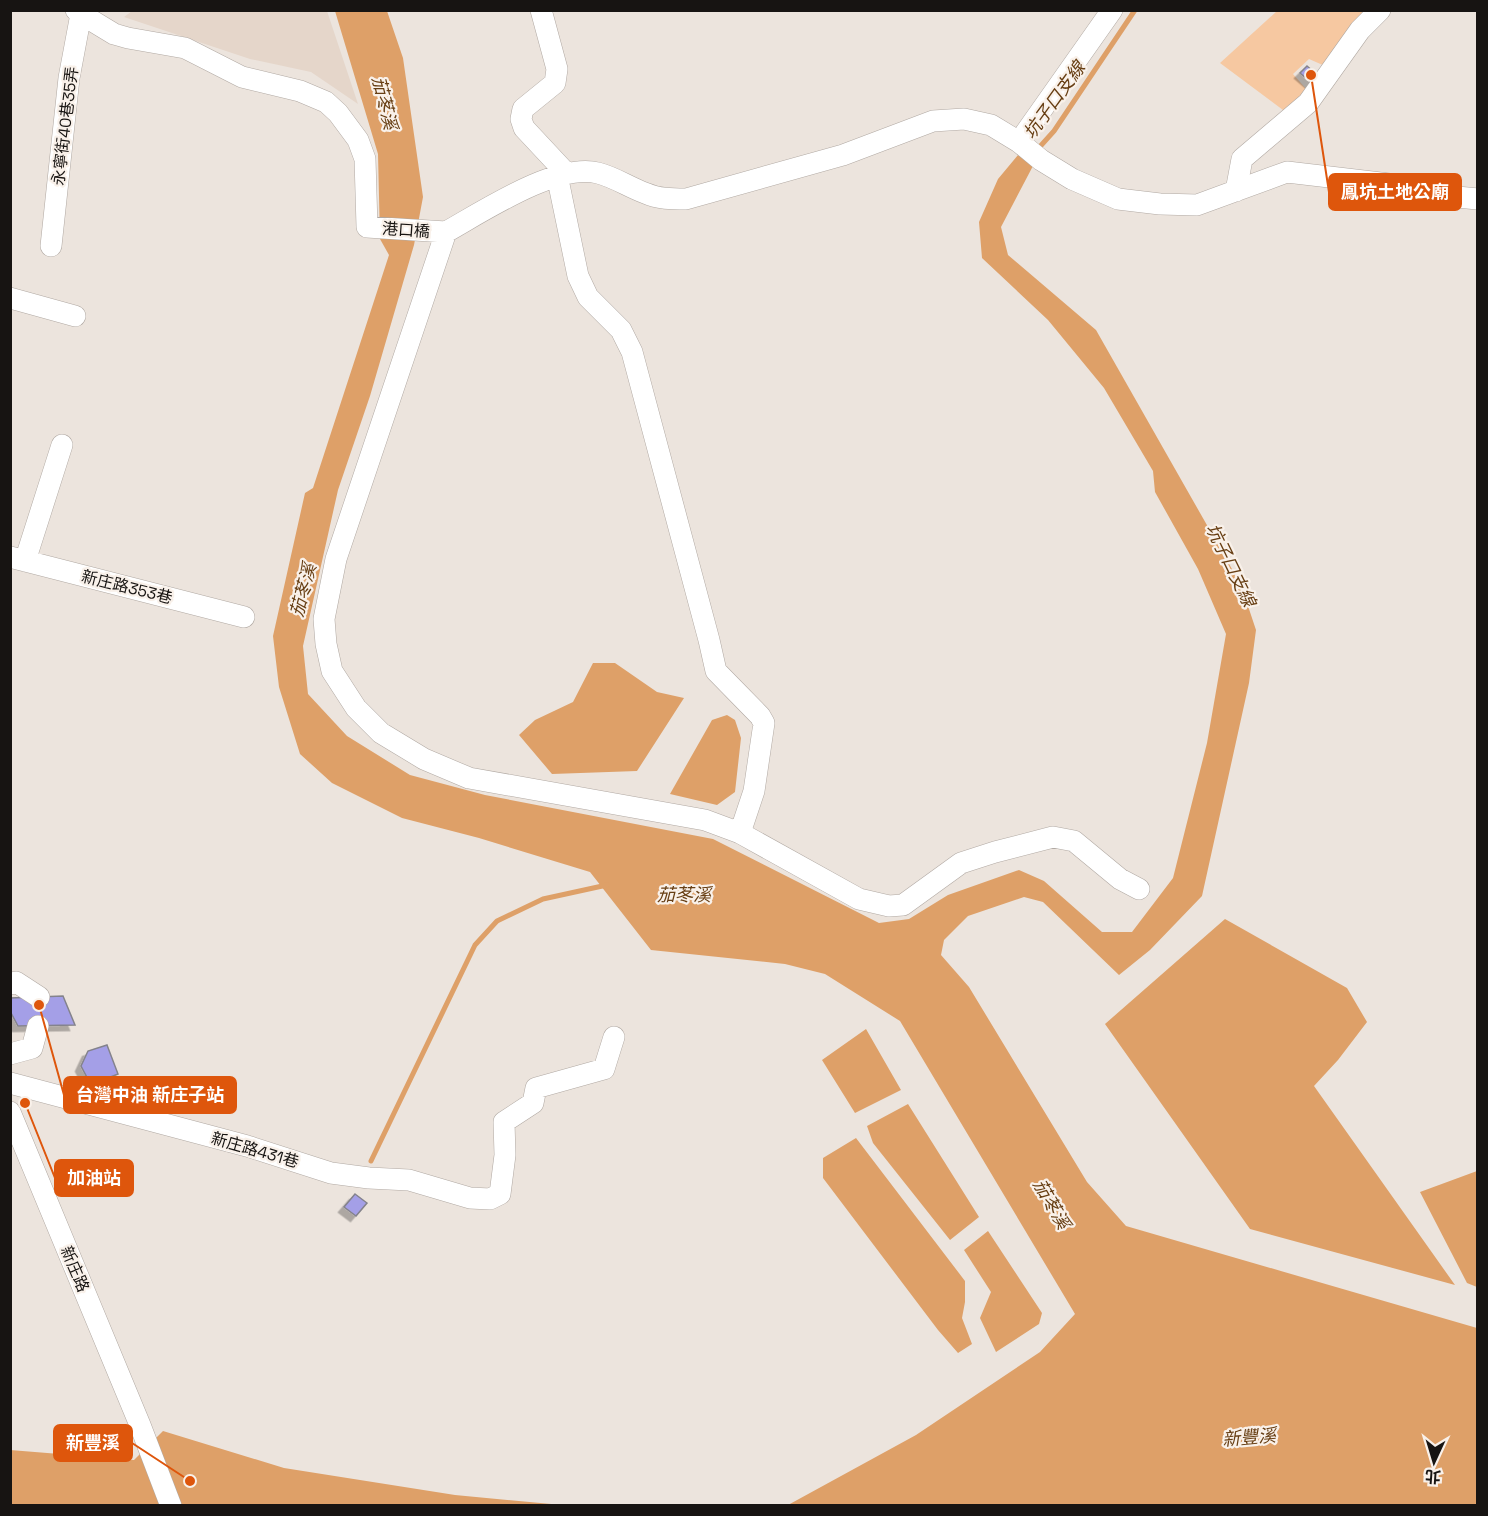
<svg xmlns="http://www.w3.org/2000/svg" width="1488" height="1516" viewBox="0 0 1488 1516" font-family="'Space Grotesk','Noto Sans TC',sans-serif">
<defs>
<filter id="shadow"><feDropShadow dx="-5.5" dy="5.5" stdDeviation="0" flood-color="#0004"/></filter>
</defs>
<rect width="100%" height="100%" fill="#ece4dd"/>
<path fill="#e5d6ca" d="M 132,11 L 327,11 L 358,104 L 311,72 L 250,59 L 124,17 Z"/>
<path fill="#f6c8a1" d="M 1277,11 L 1372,11 L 1325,66 L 1309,59 L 1293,74 L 1308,91 L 1287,113 L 1220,63 Z"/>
<path fill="#dea068" d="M 335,11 L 387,11 L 403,58 L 423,197 L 414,245 L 370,396 L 338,490 L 303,646 L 308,694 L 347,736 L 410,775 L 485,795 L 713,839 L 879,923 L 909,919 L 948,895 L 1019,870 L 1044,881 L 1102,932 L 1132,932 L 1173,878 L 1207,743 L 1226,634 L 1198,569 L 1155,492 L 1153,471 L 1104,388 L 1048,320 L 982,258 L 979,222 L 998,179 L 1018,155 L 1034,164 L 1001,227 L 1008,255 L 1096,330 L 1241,585 L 1256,630 L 1249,683 L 1202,896 L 1150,950 L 1119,975 L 1043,902 L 1024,897 L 968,916 L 944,940 L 941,955 L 969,987 L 1087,1182 L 1126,1226 L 1477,1328 L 1477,1505 L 788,1505 L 916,1435 L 1040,1352 L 1075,1314 L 900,1021 L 825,974 L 785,964 L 651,950 L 590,872 L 479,838 L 402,818 L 332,783 L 300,754 L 279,687 L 273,636 L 305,493 L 313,488 L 389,255 L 380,239 L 378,154 Z
M 593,663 L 615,663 L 657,692 L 684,698 L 637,771 L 552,774 L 519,735 L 535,720 L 573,702 Z
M 727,715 L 735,720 L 741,738 L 735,792 L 717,805 L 670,794 L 712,720 Z
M 1225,919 L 1347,988 L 1367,1022 L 1338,1060 L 1314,1086 L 1455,1285 L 1250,1229 L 1105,1024 Z
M 866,1029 L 901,1090 L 855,1113 L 822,1060 Z
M 908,1104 L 979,1217 L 950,1240 L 873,1143 L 867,1126 Z
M 856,1138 L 965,1281 L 965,1302 L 962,1318 L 972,1344 L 958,1353 L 938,1330 L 823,1178 L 823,1158 Z
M 1477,1171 L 1477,1287 L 1467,1283 L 1420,1192 Z
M 988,1231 L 1042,1313 L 1039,1324 L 996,1352 L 980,1318 L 991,1292 L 964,1250 Z
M 163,1431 L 284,1468 L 455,1495 L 562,1505 L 11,1505 L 10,1450 L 134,1460 Z"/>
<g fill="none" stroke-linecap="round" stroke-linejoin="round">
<path stroke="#dea068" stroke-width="5" d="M 1036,151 L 1054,131 L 1135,10
M 371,1161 L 475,945 L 497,921 L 543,899 L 607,885"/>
</g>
<path fill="#a49fe7" stroke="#84838c" stroke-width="1.5" filter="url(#shadow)" d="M 1307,66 L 1321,78 L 1314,85 L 1300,73 Z
M 63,996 L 75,1025 L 18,1026 L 10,1011 L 10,998 Z
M 107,1045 L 118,1074 L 91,1085 L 81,1066 L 88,1051 Z
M 355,1194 L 367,1203 L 356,1216 L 344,1207 Z"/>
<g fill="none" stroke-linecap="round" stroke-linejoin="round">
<defs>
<path id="minor" d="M 541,10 L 557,69 L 555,83 L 523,109 L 521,119 L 524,128 L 566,173
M 81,14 L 114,34 L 128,38 L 185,48 L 242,77 L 300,91 L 326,102 L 338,113 L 358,140 L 365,159 L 367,227 L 446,232
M 1019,142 L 1112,10
M 557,175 L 578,276 L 588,297 L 621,330 L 632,352 L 709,640 L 716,671 L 760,716 L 764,723 L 754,791 L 740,833
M 1236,191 L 1242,159 L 1308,103 L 1360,30 L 1380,10
M 51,246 L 69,78 L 81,14 L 76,10
M 10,298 L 75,316
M 10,557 L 244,617
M 25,561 L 62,445
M 1139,889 L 1120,879 L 1074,841 L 1053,837 L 995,852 L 961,863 L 903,905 L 889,906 L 859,899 L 740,833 L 705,820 L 469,778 L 424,759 L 381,733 L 356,708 L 332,671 L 326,644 L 324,619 L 336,559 L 446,232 C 482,212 557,162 598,173 C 614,177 629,187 645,193 C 658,199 672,199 686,199 L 843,155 L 933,121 L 964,119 L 991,125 L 1019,142 L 1041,160 L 1072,179 L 1118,199 L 1160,204 L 1197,205 L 1287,172 L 1389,184 L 1436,195 L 1478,199
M 10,984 L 16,982 L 39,997
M 10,1054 L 32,1048 L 38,1026
M 10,1083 L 247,1146 L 331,1173 L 369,1178 L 409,1180 L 470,1198 L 490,1199 L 500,1194 L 505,1155 L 504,1122 L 533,1103 L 536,1088 L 604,1069 L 614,1037
M 10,1112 L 140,1425 L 171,1506"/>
</defs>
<use href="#minor" stroke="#b1a9a3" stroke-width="22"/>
<use href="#minor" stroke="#fff" stroke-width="21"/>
</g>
<g text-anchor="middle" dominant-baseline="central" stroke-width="4.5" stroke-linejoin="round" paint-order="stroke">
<g font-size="16" fill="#171412" stroke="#f9f1ea">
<text transform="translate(65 126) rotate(-83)">永寧街40巷35弄</text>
<text transform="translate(406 230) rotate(4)">港口橋</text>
<text transform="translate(127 587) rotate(14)">新庄路353巷</text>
<text transform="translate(255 1150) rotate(16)">新庄路431巷</text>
<text transform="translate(75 1269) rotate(67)">新庄路</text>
</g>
<g font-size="18" font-style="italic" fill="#673e13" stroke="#f9f1ea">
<text transform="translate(1054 100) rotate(-54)">坑子口支線</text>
<text transform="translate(385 103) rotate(76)">茄苳溪</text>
<text transform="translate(1231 565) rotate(64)">坑子口支線</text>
<text transform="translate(303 590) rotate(-75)">茄苳溪</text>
<text x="684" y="894">茄苳溪</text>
<text transform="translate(1052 1204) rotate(60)">茄苳溪</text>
<text transform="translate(1249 1437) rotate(-5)">新豐溪</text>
</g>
</g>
<path fill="none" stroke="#de560c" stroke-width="2" d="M1311 75L1329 192M39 1005L64 1095M25 1103L55 1178M190 1481L132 1443"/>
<g fill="#de560c" stroke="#f9f1ea" stroke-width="2">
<circle cx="1311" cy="75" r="6"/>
<circle cx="39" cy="1005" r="6"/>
<circle cx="25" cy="1103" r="6"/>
<circle cx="190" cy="1481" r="6"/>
</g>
<g fill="#de560c" stroke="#de560c" stroke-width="2">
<rect x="1329" y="174" width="132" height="36" rx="6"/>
<rect x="64" y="1077" width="172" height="36" rx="6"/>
<rect x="55" y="1160" width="78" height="36" rx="6"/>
<rect x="54" y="1425" width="78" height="36" rx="6"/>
</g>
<g font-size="18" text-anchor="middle" font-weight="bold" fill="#fff">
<text x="1395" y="198">鳳坑土地公廟</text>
<text x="150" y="1101">台灣中油 新庄子站</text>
<text x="94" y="1184">加油站</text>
<text x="93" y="1449">新豐溪</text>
</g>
<rect width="1488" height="1516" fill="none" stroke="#171412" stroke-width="24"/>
<g transform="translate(1434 1462) rotate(184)" stroke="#f9f1ea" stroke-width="4.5" paint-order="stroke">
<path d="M0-4.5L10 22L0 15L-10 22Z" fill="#171412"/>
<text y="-9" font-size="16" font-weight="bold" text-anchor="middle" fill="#171412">北</text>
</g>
</svg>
